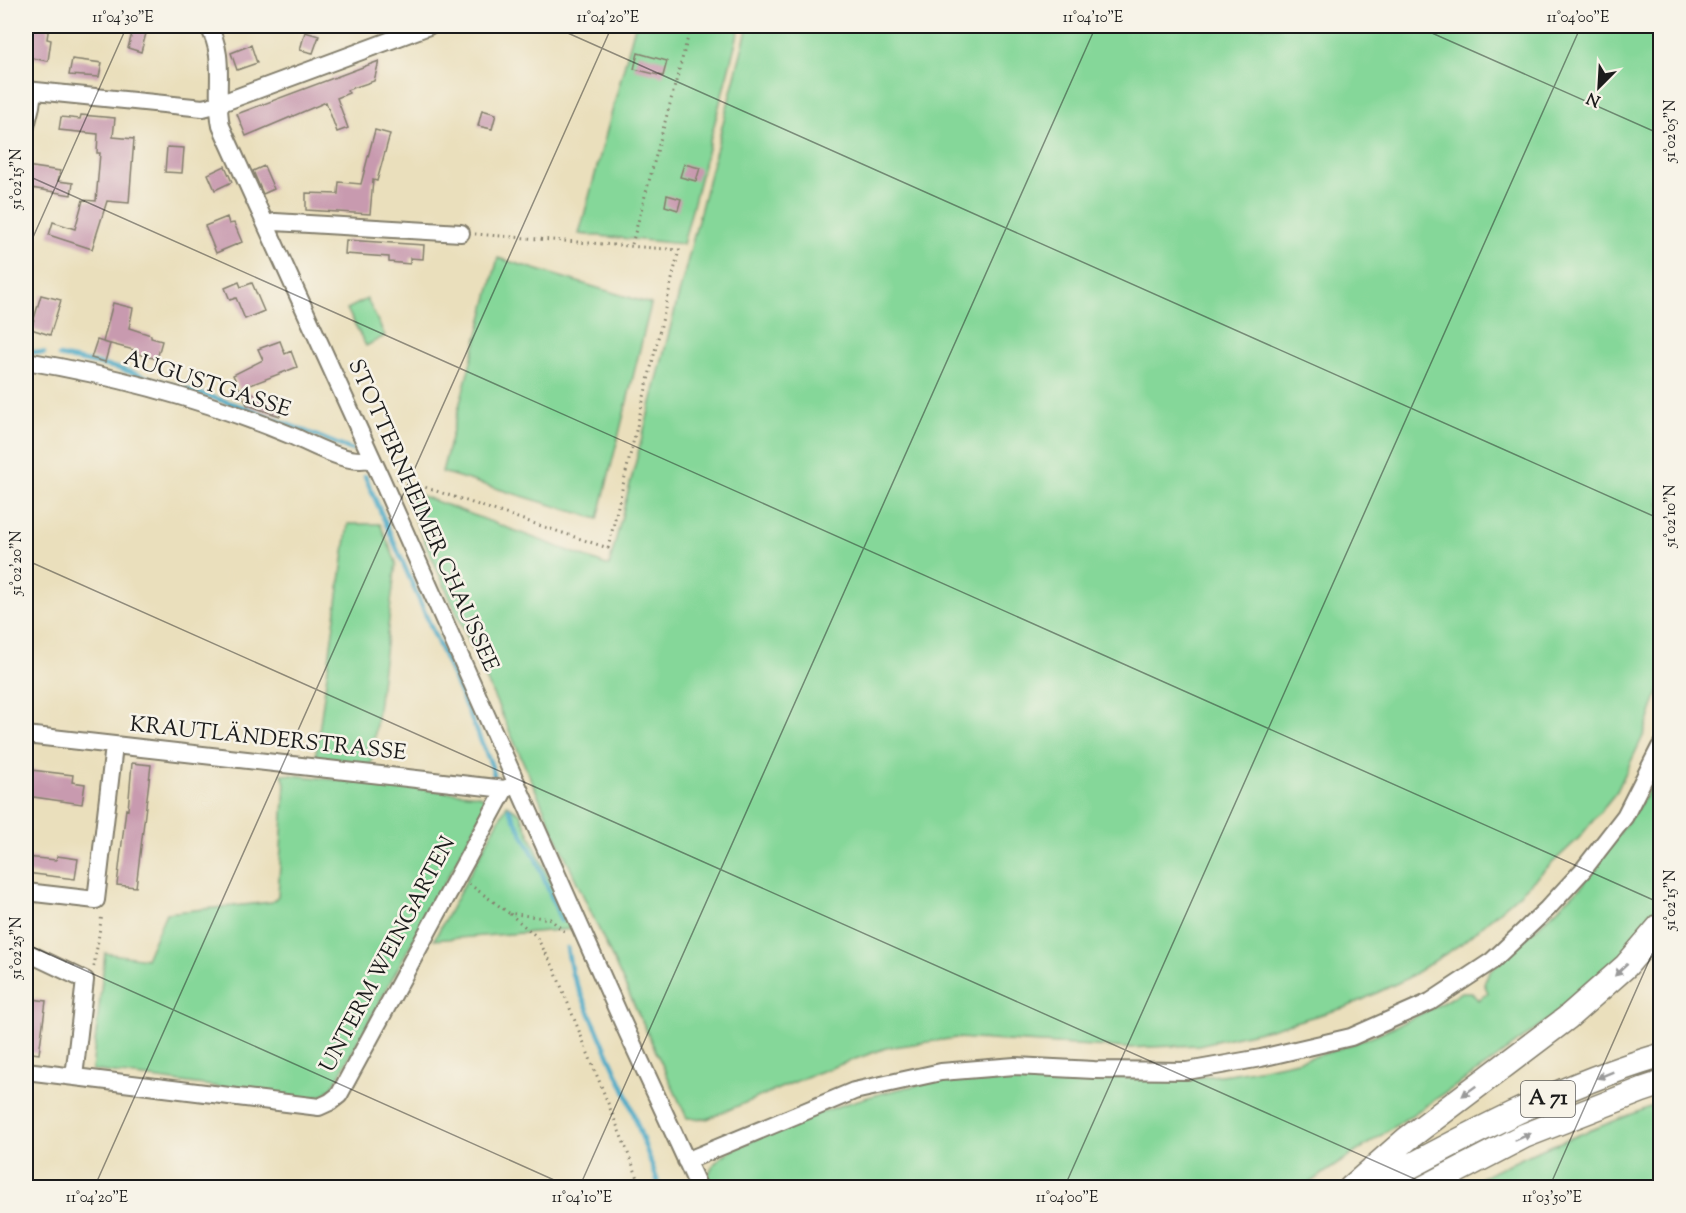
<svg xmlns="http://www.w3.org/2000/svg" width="1686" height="1213" viewBox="0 0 1686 1213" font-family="'Sorts Mill Goudy',serif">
<rect width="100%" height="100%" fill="#f7f3e8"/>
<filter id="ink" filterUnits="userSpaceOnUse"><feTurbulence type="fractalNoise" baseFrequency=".0167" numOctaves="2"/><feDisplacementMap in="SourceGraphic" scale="12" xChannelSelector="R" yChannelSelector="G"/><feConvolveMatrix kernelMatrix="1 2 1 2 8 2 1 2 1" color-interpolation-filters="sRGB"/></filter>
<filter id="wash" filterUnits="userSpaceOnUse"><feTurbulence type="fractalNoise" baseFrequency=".008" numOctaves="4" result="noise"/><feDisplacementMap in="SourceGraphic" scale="24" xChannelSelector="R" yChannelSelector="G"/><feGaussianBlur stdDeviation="1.35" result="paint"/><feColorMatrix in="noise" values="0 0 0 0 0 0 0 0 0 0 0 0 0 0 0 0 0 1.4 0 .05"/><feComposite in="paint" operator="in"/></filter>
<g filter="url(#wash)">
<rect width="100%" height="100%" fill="#eadfbc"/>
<path fill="#85d799" stroke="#507a5a" stroke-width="1.5" d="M 635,26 L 740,26 L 683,244 L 579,234 Z
M 748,26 L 1660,26 L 1660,687 L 1644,734 L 1617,791 L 1579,838 L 1518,895 L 1461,944 L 1406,979 L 1347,1007 L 1270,1029 L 1198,1045 L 1126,1048 L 956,1038 L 886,1048 L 811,1075 L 707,1119 L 687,1118 L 574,876 L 401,488 L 609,566 Z
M 498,258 L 651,304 L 598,519 L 442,472 Z
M 367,299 L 385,336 L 366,346 L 347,309 Z
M 348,524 L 380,524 L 396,562 L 371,766 L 315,760 Z
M 1660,765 L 1660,911 L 1636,942 L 1586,991 L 1486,1066 L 1303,1187 L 708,1188 C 703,1157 741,1146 762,1136 C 845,1099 934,1074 1025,1074 C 1098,1074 1174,1085 1247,1071 C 1275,1066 1308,1060 1335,1050 C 1379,1035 1421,1015 1462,992 L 1471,992 L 1478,1000 L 1488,993 L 1484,983 L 1489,972 L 1582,886 L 1646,795 Z
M 282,774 L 479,795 L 485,799 L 486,807 L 334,1085 L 324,1095 L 309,1099 L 92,1070 L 105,953 L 146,959 L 166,913 L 272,902 L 278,896 L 285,783 Z
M 507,805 L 520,813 L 572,929 L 434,940 Z
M 1660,1103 L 1660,1187 L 1461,1187 L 1535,1152 Z"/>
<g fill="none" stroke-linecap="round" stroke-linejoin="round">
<path stroke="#47a9c6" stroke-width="4.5" d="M 26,351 L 44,353
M 59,356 L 117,368 L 250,409 L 352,450
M 365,476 L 491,764 L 494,775
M 509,809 L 536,859 L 561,921
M 567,948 L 572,974 L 628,1098 L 660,1188"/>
</g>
<g id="blocks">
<path fill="#c89aaf" d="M 26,26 L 49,26 L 47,39 L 51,40 L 48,61 L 26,57 Z
M 134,26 L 148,26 L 141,52 L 128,48 Z
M 305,32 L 319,36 L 313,53 L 300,50 Z
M 251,45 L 257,63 L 237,70 L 231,53 Z
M 638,53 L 667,61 L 663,76 L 634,69 Z
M 72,59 L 102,63 L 99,77 L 69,75 Z
M 379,61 L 374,81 L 347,90 L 349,93 L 337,98 L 348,128 L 337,132 L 326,102 L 246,136 L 237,114 Z
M 482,110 L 496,114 L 492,129 L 478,126 Z
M 81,115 L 115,118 L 113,137 L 134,139 L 129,203 L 107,201 L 92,249 L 49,235 L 53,222 L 75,229 L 83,200 L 96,201 L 100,153 L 97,153 L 98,134 L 59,130 L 61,117 L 80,119 Z
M 375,130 L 390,134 L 377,181 L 373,180 L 370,214 L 306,210 L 306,193 L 338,194 L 339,182 L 361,184 Z
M 167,147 L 184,148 L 182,173 L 165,172 Z
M 684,164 L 700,168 L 696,181 L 680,177 Z
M 26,166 L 60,171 L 58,181 L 73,183 L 71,195 L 26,187 Z
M 225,166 L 232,182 L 215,190 L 208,174 Z
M 264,166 L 274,189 L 263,194 L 253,171 Z
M 667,195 L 681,199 L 678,210 L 665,206 Z
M 227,217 L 229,224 L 234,223 L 242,242 L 216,253 L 205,226 Z
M 346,240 L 424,245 L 423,259 L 410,258 L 410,264 L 389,262 L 389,257 L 345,254 Z
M 239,282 L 241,287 L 252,283 L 264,311 L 245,319 L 236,298 L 230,300 L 225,288 Z
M 41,295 L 61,300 L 50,335 L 31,329 Z
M 113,303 L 133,308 L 129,328 L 151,335 L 151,338 L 162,341 L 157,359 L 138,354 L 138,351 L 103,342 L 110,344 L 105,362 L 91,358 L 97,340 L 103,342 Z
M 280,341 L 285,354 L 291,351 L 297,367 L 240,389 L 284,404 L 280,416 L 247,405 L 233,375 L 263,360 L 258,349 Z
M 132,763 L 151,765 L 136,887 L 117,885 L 126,809 L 128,810 Z
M 31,770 L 73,775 L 72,782 L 85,784 L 82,804 L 27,796 Z
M 57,856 L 78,859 L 75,879 L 26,873 L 26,857 L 56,860 Z
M 26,998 L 46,1001 L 39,1054 L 26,1052 Z"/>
</g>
</g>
<g filter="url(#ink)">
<use href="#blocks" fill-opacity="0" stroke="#837e6c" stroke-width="1.5"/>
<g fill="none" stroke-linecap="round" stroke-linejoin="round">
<defs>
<path id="minor" d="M 208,26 C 227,56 214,92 221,126 L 381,478 L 623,1023 L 699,1188
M 26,90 L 203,108 L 219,104 L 429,26
M 26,126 L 31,106 L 33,91
M 267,226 L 275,222 L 461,233
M 26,361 C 116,376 205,400 290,435 C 312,444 350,467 372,458
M 26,735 L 505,789
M 26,892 L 96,900 L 114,746
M 26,952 L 85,980 L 74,1077
M 26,1071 L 319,1107 L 330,1102 L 339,1095 L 505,789 L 517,784
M 686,1161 L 854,1091 L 941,1072 L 1015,1066 L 1094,1070 L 1187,1071 L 1261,1058 L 1351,1037 L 1430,1002 L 1492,961 L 1547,909 L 1583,870 L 1625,816 L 1660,747"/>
<path id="highway" d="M 1351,1188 L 1407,1139 L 1567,1018 L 1626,966 L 1660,926
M 1370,1188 C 1462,1138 1560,1085 1660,1056
M 1424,1188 L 1524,1136 L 1642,1090 L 1660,1084"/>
</defs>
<use href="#minor" stroke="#837e6c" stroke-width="20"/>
<use href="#highway" stroke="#837e6c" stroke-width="27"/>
<path stroke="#837e6c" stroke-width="3" stroke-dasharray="1.5 4.5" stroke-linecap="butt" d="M 632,244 L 691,26
M 397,478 L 608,548 L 679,250 L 475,234
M 469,884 L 509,913 L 550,919 L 565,932
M 510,914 L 536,936 L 553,966 L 642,1188
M 94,967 L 102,914"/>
<use href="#minor" stroke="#fff" stroke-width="16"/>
<use href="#highway" stroke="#fff" stroke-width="24"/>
</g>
<defs><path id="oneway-solid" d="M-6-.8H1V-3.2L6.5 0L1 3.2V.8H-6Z" transform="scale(1.5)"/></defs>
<g fill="#999">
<use href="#oneway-solid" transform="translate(1621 970) rotate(137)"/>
<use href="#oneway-solid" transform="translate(1605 1075) rotate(158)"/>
<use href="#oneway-solid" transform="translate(1469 1091) rotate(144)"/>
<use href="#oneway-solid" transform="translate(1523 1137) rotate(-24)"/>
</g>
</g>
<path fill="none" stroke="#1c1c1c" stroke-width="1.5" stroke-opacity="0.45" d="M 552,26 L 1660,519M 1416,26 L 1660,134M 26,175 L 1660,903M 26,253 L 127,26M 26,560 L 1435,1188M 26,944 L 572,1188M 94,1188 L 612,26M 579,1188 L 1096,26M 1064,1188 L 1581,26M 1549,1188 L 1660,936"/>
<g text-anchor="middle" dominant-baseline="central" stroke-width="5" stroke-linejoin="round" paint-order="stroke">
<rect fill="#f7f3e8" stroke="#5e5c59" stroke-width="1.5" x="1521" y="1081" width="54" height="36" rx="4.5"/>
<g font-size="21" font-weight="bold" fill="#1c1c1c">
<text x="1548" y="1099">A 71</text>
</g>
<g font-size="22" fill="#1c1c1c" stroke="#f7f3e8">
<text transform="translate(207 385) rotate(18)">AUGUSTGASSE</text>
<text transform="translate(422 516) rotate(66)">STOTTERNHEIMER CHAUSSEE</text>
<text transform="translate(268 740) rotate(6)">KRAUTLÄNDERSTRASSE</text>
<text transform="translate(389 955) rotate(-62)">UNTERM WEINGARTEN</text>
</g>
</g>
<rect width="1686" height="1213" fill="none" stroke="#f7f3e8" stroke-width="66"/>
<g transform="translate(1599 87) rotate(204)" stroke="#f7f3e8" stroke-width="4.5" paint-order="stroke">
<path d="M0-4.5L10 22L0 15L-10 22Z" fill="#1c1c1c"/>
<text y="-9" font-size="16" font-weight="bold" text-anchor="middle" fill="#1c1c1c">N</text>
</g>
<rect x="33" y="33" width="1620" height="1147" fill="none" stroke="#1c1c1c" stroke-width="2"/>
<g font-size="15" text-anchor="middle" fill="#1c1c1c">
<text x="123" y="22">11°04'30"E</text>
<text x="608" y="22">11°04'20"E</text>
<text x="1093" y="22">11°04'10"E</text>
<text x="1578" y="22">11°04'00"E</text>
<text transform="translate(1670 131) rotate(-90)" y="5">51°02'05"N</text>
<text transform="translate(16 179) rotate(-90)" y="5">51°02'15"N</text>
<text transform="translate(1670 516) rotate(-90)" y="5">51°02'10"N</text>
<text transform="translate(16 563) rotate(-90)" y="5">51°02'20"N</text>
<text transform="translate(1670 900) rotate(-90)" y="5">51°02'15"N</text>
<text transform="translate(16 948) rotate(-90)" y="5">51°02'25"N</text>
<text x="97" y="1202">11°04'20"E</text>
<text x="582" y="1202">11°04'10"E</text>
<text x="1067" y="1202">11°04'00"E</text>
<text x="1552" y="1202">11°03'50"E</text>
</g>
</svg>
